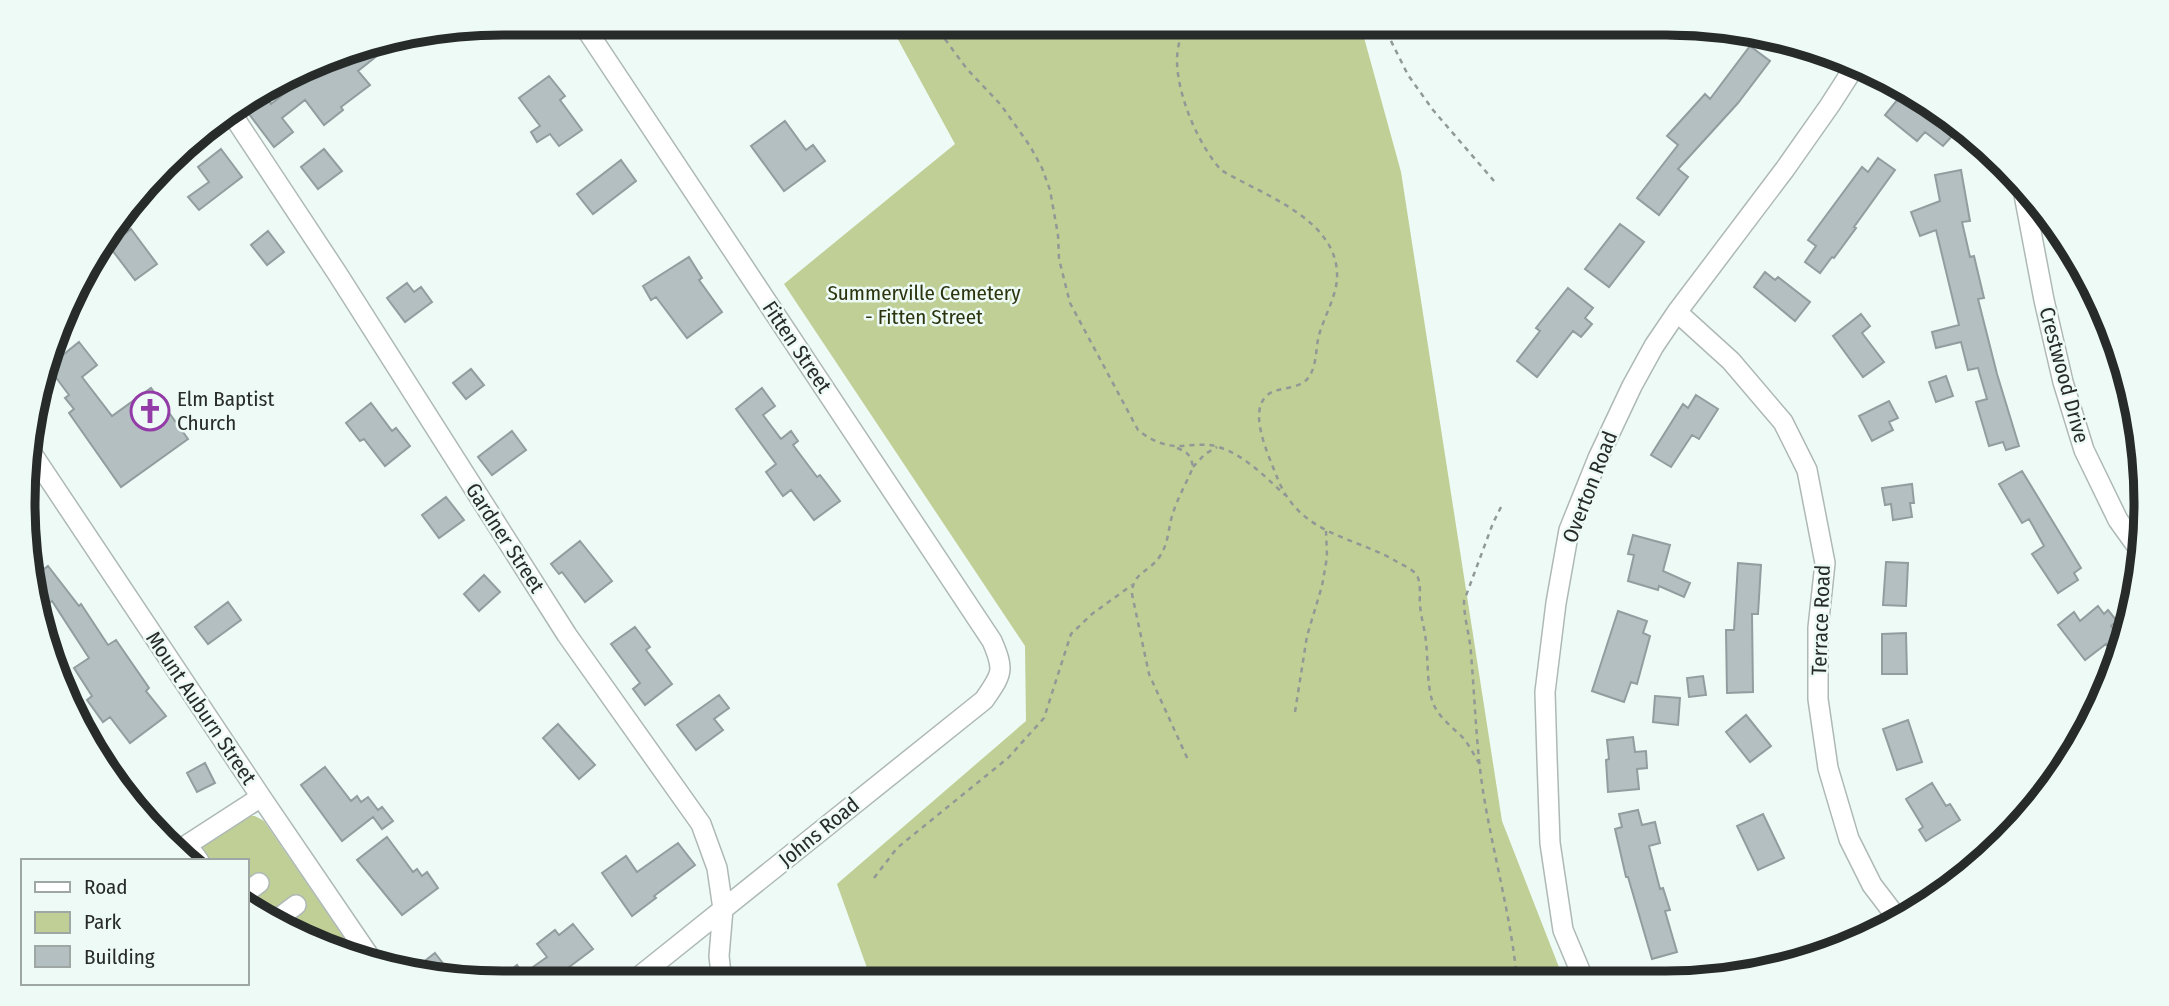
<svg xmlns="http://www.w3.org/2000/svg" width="2169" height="1006" viewBox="0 0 2169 1006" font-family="'Fira Sans Condensed',sans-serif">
<rect width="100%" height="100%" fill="#eefaf6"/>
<path fill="#c0cf95" d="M 889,23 L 1360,23 L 1401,172 L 1502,821 L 1564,980 L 872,982 L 837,884 L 1026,721 L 1025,646 L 784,284 L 955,144 Z
M 250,816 L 255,816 L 264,821 L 358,958 L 320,947 L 247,902 L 247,861 L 184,861 L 182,859 Z"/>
<path fill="#b3bfc0" stroke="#919d9e" stroke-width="2" d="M 397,40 L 358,71 L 370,85 L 341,107 L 343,110 L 324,125 L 305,100 L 282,118 L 293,132 L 274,147 L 249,114 L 268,99 L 271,104 L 313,71 L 316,75 L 344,52 L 346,55 L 356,47 Z
M 1750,46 L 1770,61 L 1738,103 L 1678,169 L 1688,177 L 1659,215 L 1637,198 L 1678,145 L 1667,136 L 1705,94 L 1710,99 Z
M 549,76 L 565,96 L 560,100 L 582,130 L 559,146 L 550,134 L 537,142 L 531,132 L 540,126 L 519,98 Z
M 1902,94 L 1953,135 L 1943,146 L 1925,132 L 1917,141 L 1885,115 Z
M 785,121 L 806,150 L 813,145 L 825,161 L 784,191 L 751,146 Z
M 221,149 L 242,177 L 199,210 L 188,197 L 209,182 L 198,167 Z
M 324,149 L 342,171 L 318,189 L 301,167 Z
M 1878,158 L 1895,170 L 1854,227 L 1856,228 L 1834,258 L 1832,257 L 1820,273 L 1805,262 L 1816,246 L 1808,240 L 1862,167 L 1868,172 Z
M 621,160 L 636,181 L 593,214 L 577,194 Z
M 1961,170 L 1970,221 L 1962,222 L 1970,257 L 1974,256 L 1984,298 L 1978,299 L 1997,374 L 2019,446 L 2006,450 L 2003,442 L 1989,446 L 1976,402 L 1987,399 L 1978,368 L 1968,370 L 1961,342 L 1936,348 L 1932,332 L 1959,325 L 1936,230 L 1920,236 L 1911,212 L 1940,201 L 1935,175 Z
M 1620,224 L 1644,242 L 1609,287 L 1585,269 Z
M 131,229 L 157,264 L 135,280 L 109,246 Z
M 268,231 L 284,252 L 267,265 L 251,245 Z
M 689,257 L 702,278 L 699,280 L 722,312 L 687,338 L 656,297 L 651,300 L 643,286 Z
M 1765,272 L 1775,280 L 1778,277 L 1810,302 L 1795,321 L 1754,287 Z
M 407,283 L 414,292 L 421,287 L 432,302 L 405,322 L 387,298 Z
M 1568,288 L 1593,308 L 1585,318 L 1592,324 L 1581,337 L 1573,331 L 1537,377 L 1517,361 L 1540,331 L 1536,328 Z
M 1861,314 L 1870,326 L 1862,333 L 1884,362 L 1863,377 L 1833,336 Z
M 79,342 L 97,365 L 82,377 L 112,416 L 151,388 L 188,439 L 121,487 L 69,413 L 74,409 L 65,398 L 69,395 L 48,367 Z
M 471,369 L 484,385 L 466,399 L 453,383 Z
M 1946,376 L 1953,396 L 1936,402 L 1929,382 Z
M 762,388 L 775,406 L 763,415 L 781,439 L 791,431 L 798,441 L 793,445 L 817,477 L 820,475 L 840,501 L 814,520 L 791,490 L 783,496 L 766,472 L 776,464 L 736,409 Z
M 1696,395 L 1718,409 L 1699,439 L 1692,435 L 1671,467 L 1651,455 L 1683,404 L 1688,408 Z
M 1889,401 L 1898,418 L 1889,422 L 1893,430 L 1872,441 L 1859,416 Z
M 371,403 L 392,431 L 396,428 L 410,446 L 385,466 L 364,439 L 360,441 L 346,423 Z
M 512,431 L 526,450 L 492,475 L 478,457 Z
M 2022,471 L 2081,568 L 2074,573 L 2078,580 L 2058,593 L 2032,554 L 2044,546 L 2029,519 L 2022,523 L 1999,484 Z
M 1912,484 L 1914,503 L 1910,503 L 1912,517 L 1893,520 L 1891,504 L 1885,505 L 1882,488 Z
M 446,497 L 464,520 L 439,538 L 422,515 Z
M 1633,535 L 1670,545 L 1663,571 L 1690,583 L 1684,597 L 1659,586 L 1658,590 L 1628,581 L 1634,555 L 1628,554 Z
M 580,541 L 612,581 L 585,602 L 562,572 L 559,574 L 551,564 Z
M 1886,562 L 1908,563 L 1906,606 L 1883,605 Z
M 1738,563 L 1761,565 L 1758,614 L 1752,614 L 1753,692 L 1727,693 L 1726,630 L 1734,630 Z
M 48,566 L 79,606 L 81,604 L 108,645 L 116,640 L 149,688 L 146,691 L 166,716 L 130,743 L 110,717 L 103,722 L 87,700 L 92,696 L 74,668 L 89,658 L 52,601 L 38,612 L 30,580 Z
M 484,575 L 500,592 L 479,611 L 464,594 Z
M 228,602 L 241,620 L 208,644 L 195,627 Z
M 2098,606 L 2104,614 L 2108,610 L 2117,621 L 2111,626 L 2121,639 L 2109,648 L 2106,644 L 2085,660 L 2058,625 L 2074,612 L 2080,621 Z
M 1618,611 L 1647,621 L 1643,633 L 1650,636 L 1637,684 L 1631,682 L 1624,702 L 1592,691 Z
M 635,627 L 650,647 L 646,650 L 672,684 L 645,705 L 633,689 L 640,683 L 611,644 Z
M 1906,633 L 1907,674 L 1882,674 L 1882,634 Z
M 1703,676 L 1706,695 L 1689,697 L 1687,678 Z
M 719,695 L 729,708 L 714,719 L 723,730 L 696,750 L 677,725 Z
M 1655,696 L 1680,698 L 1678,725 L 1653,722 Z
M 1746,715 L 1771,746 L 1750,762 L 1726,732 Z
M 1908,720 L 1922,762 L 1897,770 L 1883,729 Z
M 558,724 L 595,765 L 579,779 L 543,738 Z
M 1633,737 L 1635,752 L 1646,751 L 1647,768 L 1637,769 L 1639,789 L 1608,792 L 1606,760 L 1609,759 L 1607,740 Z
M 205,763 L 215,783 L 197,792 L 187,773 Z
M 325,767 L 351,801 L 357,796 L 361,802 L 368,797 L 378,810 L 382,807 L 393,821 L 382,829 L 373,817 L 342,841 L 301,785 Z
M 1932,783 L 1946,806 L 1950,804 L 1960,820 L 1926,841 L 1919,830 L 1923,827 L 1906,799 Z
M 1638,810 L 1642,825 L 1655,822 L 1660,843 L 1649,846 L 1660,889 L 1663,888 L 1670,910 L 1665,911 L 1677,952 L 1652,959 L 1628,877 L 1626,877 L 1615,829 L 1622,827 L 1619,814 Z
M 1763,814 L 1784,858 L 1758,870 L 1737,826 Z
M 387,837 L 413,872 L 417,869 L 422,876 L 427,872 L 438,888 L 402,915 L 357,860 Z
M 678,843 L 695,865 L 654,896 L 656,898 L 632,916 L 602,873 L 626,856 L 637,872 Z
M 573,924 L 593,949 L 548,983 L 495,982 L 517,965 L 523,974 L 547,957 L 537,944 L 555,930 L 559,935 Z
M 435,953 L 455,979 L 408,974 Z"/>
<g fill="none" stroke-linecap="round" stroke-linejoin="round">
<defs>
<path id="minor" d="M 582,23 L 992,641 C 1005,671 1002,674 984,700 L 631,983
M 230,111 L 337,273 L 567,635 L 701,824 L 717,868 L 723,909 L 719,956 L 722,982
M 2022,184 L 2044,300 L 2063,382 L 2084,450 L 2118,520 L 2141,552
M 1677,312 L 1731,361 L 1783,422 L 1807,470 L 1825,563 L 1818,628 L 1818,699 L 1828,768 L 1849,839 L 1872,885 L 1898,919
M 31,452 L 261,797 L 374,963
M 187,845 L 199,861
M 176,852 L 261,797
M 247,892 L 259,883
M 276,920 L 296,905
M 1584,980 L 1563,930 L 1550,843 L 1547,758 L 1545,692 L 1556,603 L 1569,530 L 1598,458 L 1632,386 L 1654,346 L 1677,312 L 1785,169 L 1830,105 L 1857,63"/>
</defs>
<use href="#minor" stroke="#aeb9b6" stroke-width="22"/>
<path stroke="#919996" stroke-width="2.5" stroke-dasharray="5 5" stroke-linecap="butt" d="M 933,23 L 967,69 L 1001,105 L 1030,146 L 1042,168 L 1050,190 L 1058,235 L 1059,259 L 1070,303 L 1138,430 C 1149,439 1163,446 1177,446 C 1189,446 1203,443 1215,446 C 1244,454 1263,475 1285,495
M 1184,23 C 1181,35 1177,48 1177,60 C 1177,95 1198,144 1221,170 C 1262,195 1340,219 1337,279 C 1336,295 1326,314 1321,329 C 1315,343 1318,362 1310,375 C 1304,387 1289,387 1278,390 C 1241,399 1268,454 1277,477 C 1299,534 1349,535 1394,560 C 1400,564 1411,568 1416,574 C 1422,583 1419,596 1420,605 C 1421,618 1425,630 1426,642 C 1428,659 1427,684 1432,700 C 1437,717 1453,727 1465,740 C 1470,747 1474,755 1479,763
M 1382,23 L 1408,75 L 1433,110 L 1494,181
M 1177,448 C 1188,452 1191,456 1193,467 C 1187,482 1178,497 1173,513 C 1168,527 1169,543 1160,556 C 1150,572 1132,572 1132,594 L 1149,674 L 1189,762
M 1193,467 L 1205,454 L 1217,447
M 1501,507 L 1493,523 L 1464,601 C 1464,619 1470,636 1471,654 C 1475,700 1476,745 1483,791 C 1493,854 1511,916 1517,980
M 1295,712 L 1307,636 L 1322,586 L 1327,557 L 1326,531
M 874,878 L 897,848 L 1008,758 L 1044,718 L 1071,634 L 1092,614 L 1132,585"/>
<use href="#minor" stroke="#fff" stroke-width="19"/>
</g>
<defs>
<symbol id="church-ring" viewBox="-11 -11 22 22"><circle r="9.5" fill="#eefaf6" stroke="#933ca8" stroke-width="1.5"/><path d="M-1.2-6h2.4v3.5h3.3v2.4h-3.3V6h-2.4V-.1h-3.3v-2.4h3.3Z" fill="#933ca8"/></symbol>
</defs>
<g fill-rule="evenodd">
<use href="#church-ring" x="128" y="389" width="44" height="44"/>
</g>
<g text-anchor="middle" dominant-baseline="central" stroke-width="5" stroke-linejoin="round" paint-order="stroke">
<g font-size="21" fill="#2c340e" stroke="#eefaf6">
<text x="924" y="293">Summerville Cemetery<tspan x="924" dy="24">- Fitten Street</tspan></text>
</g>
<g font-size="21" fill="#272b2a" stroke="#eefaf6">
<text transform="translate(797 347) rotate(56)">Fitten Street</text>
<text transform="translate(2064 375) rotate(75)">Crestwood Drive</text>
<text transform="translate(1590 487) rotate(-69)">Overton Road</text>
<text transform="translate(505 538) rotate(57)">Gardner Street</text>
<text transform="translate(1821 620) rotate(-88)">Terrace Road</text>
<text transform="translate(201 708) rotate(56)">Mount Auburn Street</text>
<text transform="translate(819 832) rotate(-39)">Johns Road</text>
</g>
<g font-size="21" fill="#272b2a" stroke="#eefaf6" text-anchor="start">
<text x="177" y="399">Elm Baptist<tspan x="177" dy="24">Church</tspan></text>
</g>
</g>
<path d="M0 0H2169V1006H0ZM503 35H1666A468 468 0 0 1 2134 503V503A468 468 0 0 1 1666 971H503A468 468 0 0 1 35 503V503A468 468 0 0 1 503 35Z" fill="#eefaf6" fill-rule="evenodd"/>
<path fill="none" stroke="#272b2a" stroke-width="9" d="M503 35H1666A468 468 0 0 1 2134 503V503A468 468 0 0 1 1666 971H503A468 468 0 0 1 35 503V503A468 468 0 0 1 503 35Z"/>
<rect x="21" y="859" width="228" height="126" fill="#eefaf6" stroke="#9ea7a4" stroke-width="2"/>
<rect x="35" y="882" width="35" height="10" fill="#ffffff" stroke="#9ea7a4" stroke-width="2"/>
<text x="84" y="894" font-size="21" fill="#272b2a">Road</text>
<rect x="35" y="912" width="35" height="21" fill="#c0cf95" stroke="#9ea7a4" stroke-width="2"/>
<text x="84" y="929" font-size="21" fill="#272b2a">Park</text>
<rect x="35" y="946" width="35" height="21" fill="#b3bfc0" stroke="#9ea7a4" stroke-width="2"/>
<text x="84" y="964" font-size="21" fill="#272b2a">Building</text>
</svg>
